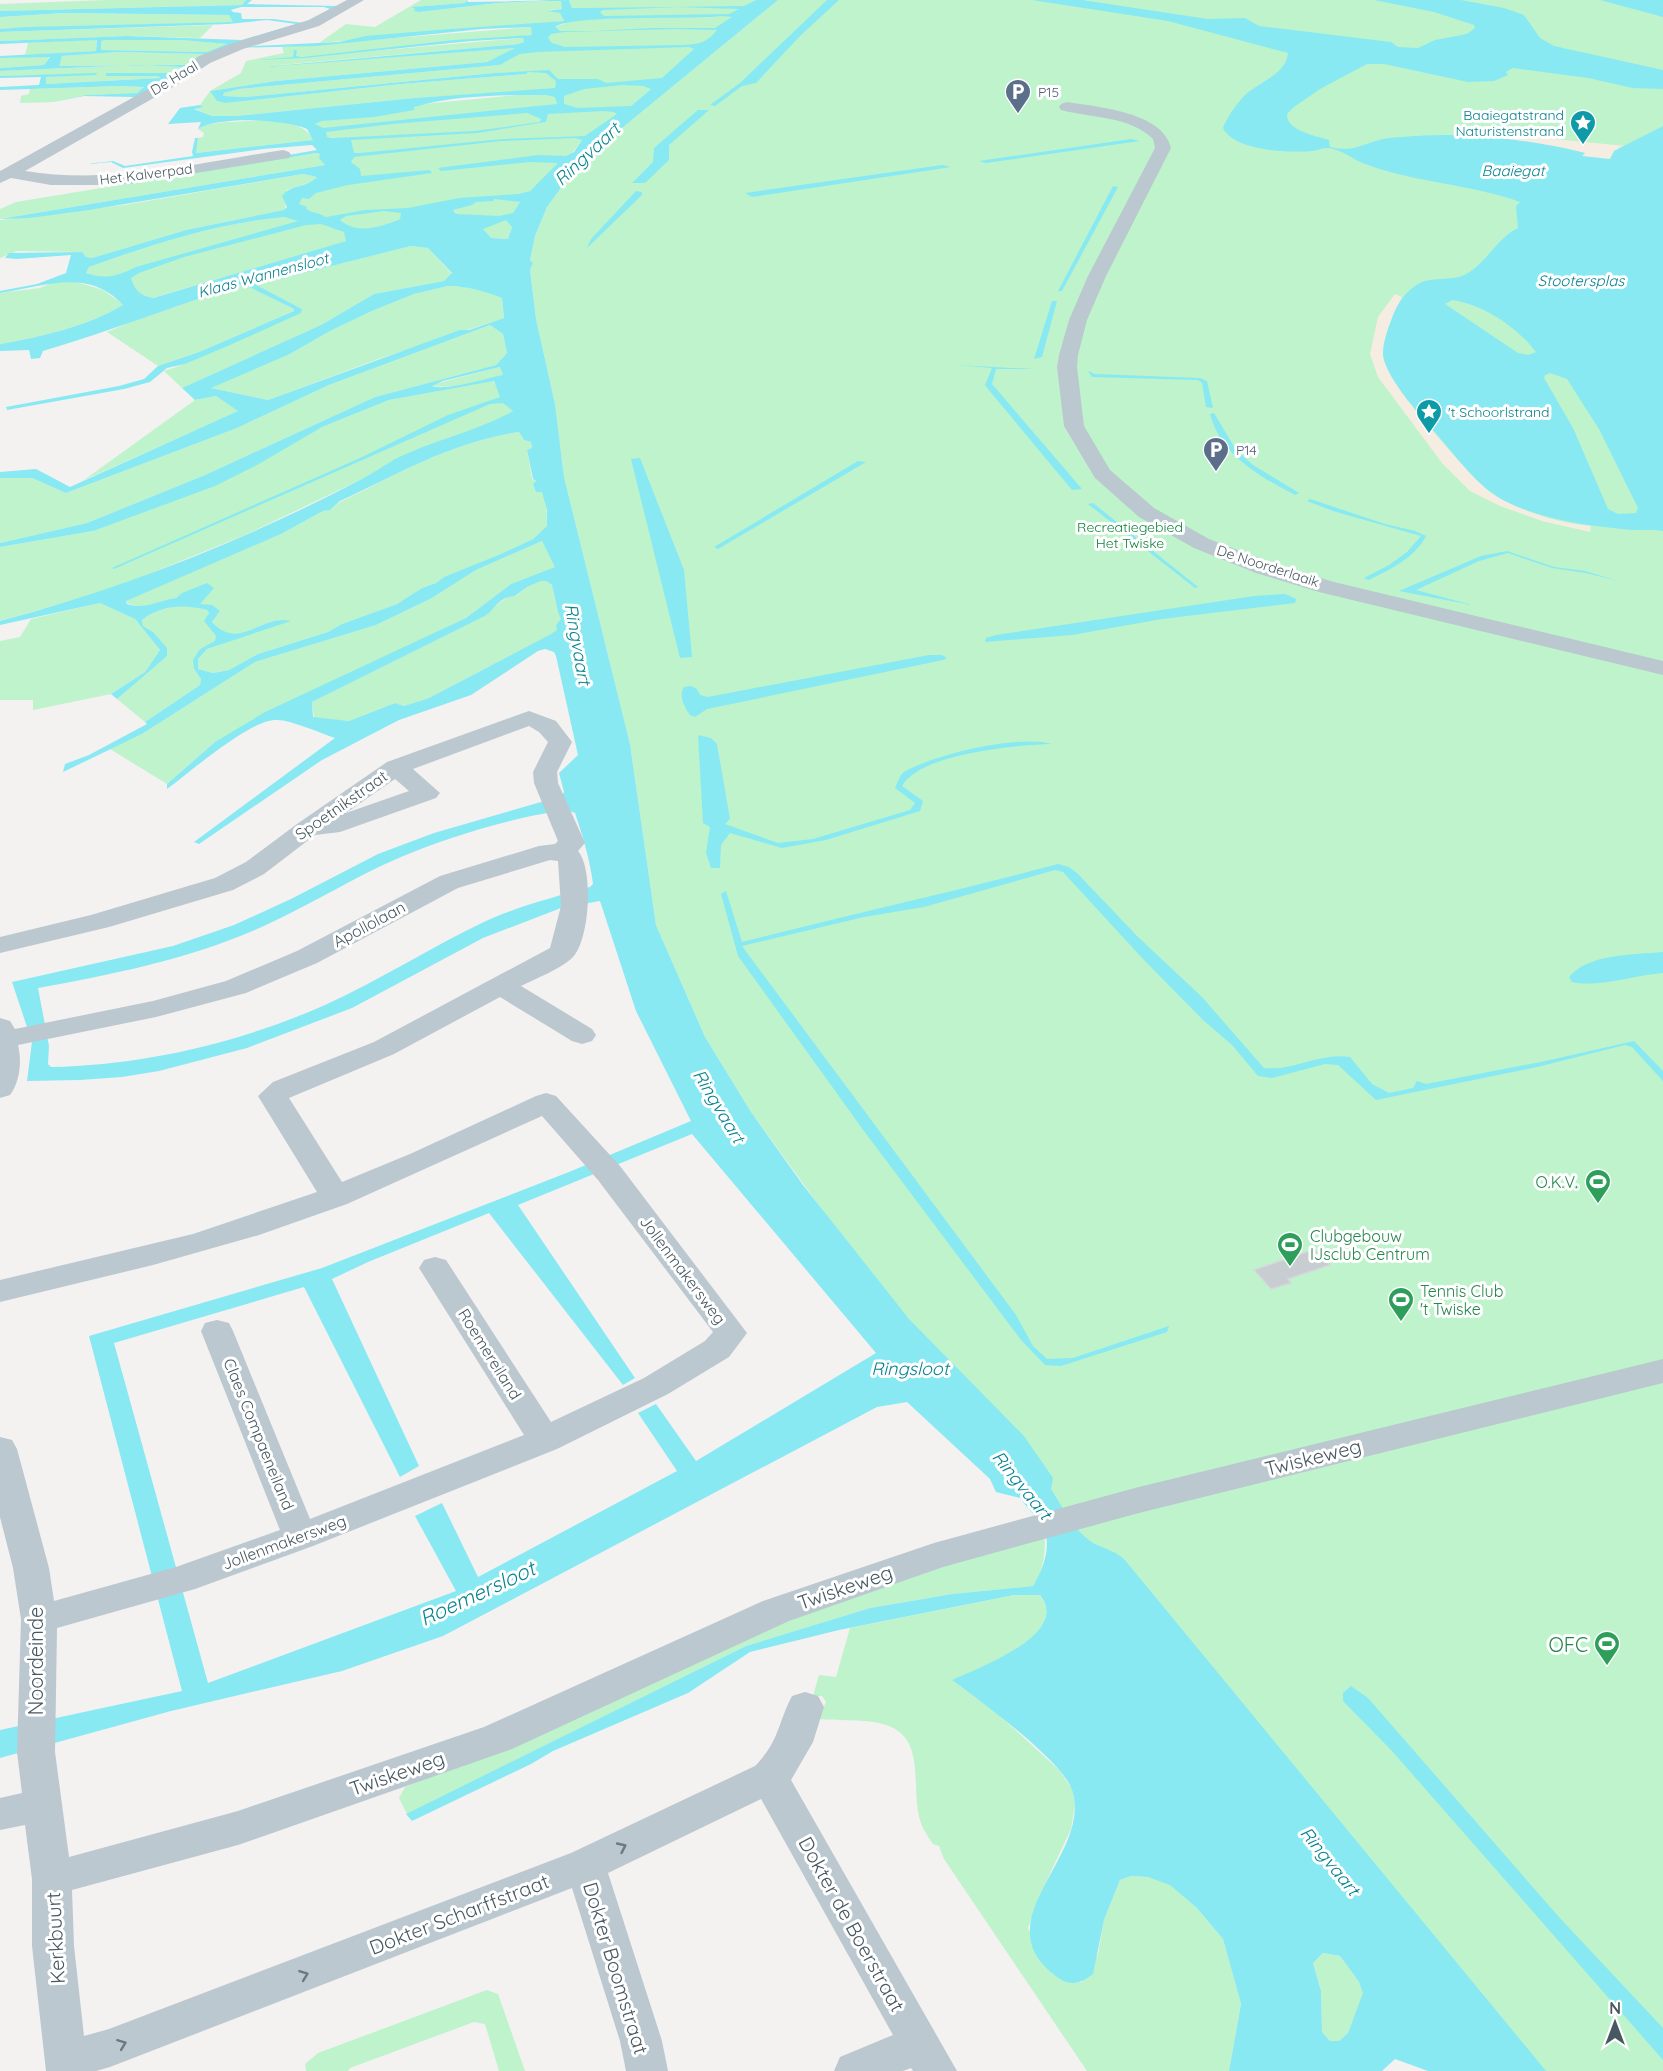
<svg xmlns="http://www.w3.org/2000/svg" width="1663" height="2071" viewBox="0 0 1663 2071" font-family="Quicksand,sans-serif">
<rect width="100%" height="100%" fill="#f4f1f1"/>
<path fill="#bef3cc" d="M 106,0 L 246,0 L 247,1 L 242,5 L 0,11 L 0,4 Z
M 421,0 L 467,0 L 465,3 L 414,7 L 419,12 L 498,3 L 562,0 L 562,9 L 548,10 L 560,13 L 564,21 L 319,43 L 346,24 L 375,27 Z
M 569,0 L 756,0 L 721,26 L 711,38 L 631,106 L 582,140 L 573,152 L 530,191 L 518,194 L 520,202 L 513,213 L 512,227 L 508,239 L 490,238 L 472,216 L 456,214 L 453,210 L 400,219 L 347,241 L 152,298 L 86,273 L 89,267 C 153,244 217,223 286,217 L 302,198 L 359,175 L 337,138 L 327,137 L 315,124 L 322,121 L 423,104 L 581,89 L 556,82 L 555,89 L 414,98 L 236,116 L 212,116 L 193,108 L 202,106 L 200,105 L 210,91 L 241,73 L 246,61 L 284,53 L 282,47 L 531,27 L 533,35 L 268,60 L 523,38 L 524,42 L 518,44 L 268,66 L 516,48 L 487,62 L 276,81 L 210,91 L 226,103 L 401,84 L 526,74 L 527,72 L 494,73 L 245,97 L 223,96 L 224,93 L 239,89 L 500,65 L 520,54 L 551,43 L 548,38 L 554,27 L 566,23 L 572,8 Z
M 778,0 L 1663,0 L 1663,2071 L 1478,2071 L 1183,1705 L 751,1112 L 705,1037 L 656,925 L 630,744 L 564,477 L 555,404 L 536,319 L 530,270 L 533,263 L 530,260 L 535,236 L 547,207 L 563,185 L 594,151 Z
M 65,13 L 229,15 L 234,22 L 0,29 L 0,17 Z
M 213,25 L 200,38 L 127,36 L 0,41 L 0,32 Z
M 97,39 L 96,51 L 25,55 L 28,43 Z
M 107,40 L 182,40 L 228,44 L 207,52 L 100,50 L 101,41 Z
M 118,52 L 207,54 L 186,65 L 58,66 L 62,56 Z
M 50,56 L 44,65 L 0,68 L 0,58 Z
M 136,65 L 180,67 L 173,73 L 107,73 L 106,75 L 158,76 L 162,78 L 45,84 L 46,77 L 97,74 L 0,76 L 0,71 Z
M 121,86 L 144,87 L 137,93 L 86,95 L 54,102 L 20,103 L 21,96 L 29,94 L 30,89 Z
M 225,122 C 253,122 298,113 314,140 L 195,153 L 198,138 L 203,137 L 204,133 L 198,129 L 205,125 Z
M 316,153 L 320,154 L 325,165 L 0,219 L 0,209 L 16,202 Z
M 303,174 L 317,177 L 314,181 L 287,190 L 285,210 L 186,230 L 92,258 L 86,257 L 81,252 L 17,251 L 0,258 L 0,220 L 124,205 Z
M 411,246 L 428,248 L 452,274 L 444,281 L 374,294 L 321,325 L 182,388 L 164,371 L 185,364 L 302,309 L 255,285 Z
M 73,281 L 103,290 L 124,305 C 87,326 41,337 0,344 L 0,293 L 40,288 L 54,282 Z
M 243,284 L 294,309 L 294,311 L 199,352 L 158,366 L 107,332 L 133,321 Z
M 448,286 C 467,286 484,290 502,298 L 504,318 L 381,358 L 268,400 L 210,388 L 290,354 L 330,331 L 372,311 L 414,294 Z
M 490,325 L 503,334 L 507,353 L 496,365 L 375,397 L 205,475 L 87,523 L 0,543 L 0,478 L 32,478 L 66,493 L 237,428 L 329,385 Z
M 500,367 L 504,375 C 487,379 446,391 431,385 Z
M 493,381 L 513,411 L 488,425 L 360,480 L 245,535 L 112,589 L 0,621 L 0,547 L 93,531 L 322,427 L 389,400 Z
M 216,396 L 239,411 L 84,480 L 195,400 Z
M 519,432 L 524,440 L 531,442 L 532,448 L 527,450 L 532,479 C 547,486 547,512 547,526 L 533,539 L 502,554 L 445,577 L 436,583 L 422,588 L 397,604 L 342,624 L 328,632 L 258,654 L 229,670 L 213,673 L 198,669 L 198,659 L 207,649 L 289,621 C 259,614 241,653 212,622 L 220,611 L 199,604 L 182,593 L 176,598 C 159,600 145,611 127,603 L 126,600 L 281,534 L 323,511 L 330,510 L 340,502 C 398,474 454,441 519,432 Z
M 542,541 L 556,567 L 511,584 L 466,618 L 215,742 L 167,784 L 110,749 L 142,734 L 255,662 L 376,625 L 432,598 L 476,570 Z
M 541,581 L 546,581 L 552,585 L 558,612 L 562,619 L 558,630 L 551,634 L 429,698 L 404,706 L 395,703 L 349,721 L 314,718 L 312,702 L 473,622 L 509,596 L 516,596 L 527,587 Z
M 100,603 L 135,619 L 160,650 L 145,672 L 111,694 L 33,710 L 33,700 L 0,700 L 0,641 L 20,637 L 31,619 Z
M 189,605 L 207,610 L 209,613 L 205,621 L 216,636 L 216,641 L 200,649 L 194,669 L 201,679 L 200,685 L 145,722 L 117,699 L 167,655 L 153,632 L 143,626 L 142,620 C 155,610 172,606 189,605 Z
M 1045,1531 C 1045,1553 1045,1567 1033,1586 L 952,1594 L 870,1608 L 746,1646 L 407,1814 L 399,1798 L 405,1787 L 523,1738 L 816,1604 Z
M 1014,1595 L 1040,1595 C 1071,1635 977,1669 952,1680 L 999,1715 L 1059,1770 L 1072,1789 L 1075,1805 L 1071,1829 L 1039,1897 L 1028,1928 C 1041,1958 1044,1982 1082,1982 L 1098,1954 L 1104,1920 L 1120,1880 L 1131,1876 L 1148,1877 L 1170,1884 L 1196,1907 L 1223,1939 L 1241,2004 L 1229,2071 L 1087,2071 L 944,1859 L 939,1846 L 933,1844 C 927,1835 921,1827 919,1816 C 911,1781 927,1733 879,1723 C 860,1719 838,1721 819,1719 L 826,1702 L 822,1696 L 813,1696 L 819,1675 L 836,1677 L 850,1628 Z
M 1323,1953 L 1340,1956 L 1359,1982 L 1364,1993 L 1348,2033 L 1339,2041 L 1330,2041 L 1322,2032 L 1321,1991 L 1313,1963 Z
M 487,1990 L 498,1994 L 525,2071 L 499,2071 L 485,2024 L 474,2022 L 350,2068 L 348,2071 L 306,2071 L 305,2064 L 318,2053 Z"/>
<path fill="#f5ede2" d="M 1473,131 L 1625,146 L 1620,147 L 1610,160 L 1581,156 L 1585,153 L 1560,147 L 1471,137 Z
M 1395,294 L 1402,297 C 1394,314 1384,333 1383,353 C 1383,379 1460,463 1481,484 C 1487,491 1499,498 1507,502 C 1533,515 1562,523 1591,526 L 1590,532 L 1542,521 L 1500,506 L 1470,491 L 1442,463 L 1378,377 L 1370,354 L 1378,317 Z"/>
<path fill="#88e9f3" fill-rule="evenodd" d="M 246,0 L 252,0 L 247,4 L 337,6 L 350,0 L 305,24 L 234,47 L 339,42 L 366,36 L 437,30 L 564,21 L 560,13 L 547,11 L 562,9 L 561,0 L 498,3 L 419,12 L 414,11 L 415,9 L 412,7 L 465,3 L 467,0 L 468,2 L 569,0 L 572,8 L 588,8 L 744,6 L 756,0 L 778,0 L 594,151 L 563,185 L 547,207 L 535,236 L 530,260 L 533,263 L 530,270 L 536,319 L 555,404 L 564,477 L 630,744 L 656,925 L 705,1037 L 751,1112 L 803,1185 L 909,1319 L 1024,1436 L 1053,1478 L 1051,1489 C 1063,1508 1075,1533 1095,1544 C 1105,1549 1115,1551 1124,1559 L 1546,2071 L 1428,2071 L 1395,2059 L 1382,2071 L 1229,2071 L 1241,2004 L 1223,1939 L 1196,1907 L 1170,1885 L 1148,1877 L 1131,1876 L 1120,1880 L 1104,1920 L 1093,1974 C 1083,1982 1072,1987 1060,1979 C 977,1922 1094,1857 1072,1790 C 1062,1760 979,1700 952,1680 C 976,1669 1072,1634 1040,1595 L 1014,1595 L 839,1630 L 750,1652 L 688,1693 L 553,1751 L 531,1764 L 412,1821 L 406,1814 L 746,1646 L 870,1608 L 952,1594 L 1033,1586 C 1042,1571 1052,1547 1044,1530 C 1039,1519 1027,1508 1020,1498 L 996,1492 L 990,1479 L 907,1402 L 877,1407 L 443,1636 L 342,1671 L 171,1711 L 0,1758 L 0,1730 L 182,1691 L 89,1336 L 322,1268 L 569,1172 L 691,1121 L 636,1011 L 600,901 L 561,908 L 483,938 L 352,1008 L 247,1048 L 159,1071 L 122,1077 L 80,1080 L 27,1081 L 32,1042 L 12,982 L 173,946 L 234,925 L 291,899 L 378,854 L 434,833 L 562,796 L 564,792 L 559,773 L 578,755 L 556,656 L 554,652 L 545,649 L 538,651 L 471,695 L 399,720 L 322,760 L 199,844 L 194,842 L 335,738 C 320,733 291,720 277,720 C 252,718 189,773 167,789 L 167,784 L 215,742 L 265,712 L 466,618 L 511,584 L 555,567 L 542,541 L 476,570 L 432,598 L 376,625 L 255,662 L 142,734 L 63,772 L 65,764 L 89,755 L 147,724 L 145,722 L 200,685 L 201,679 L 194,669 L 193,660 L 200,649 L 215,641 L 216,636 L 204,621 L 209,613 L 207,610 C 184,604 162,605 142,620 L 143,626 L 153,632 L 167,648 L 167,656 L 117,699 L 111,694 L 145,672 L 160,650 L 135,619 L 100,603 L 0,625 L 0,621 C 124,588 246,540 360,480 C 372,474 383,466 395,459 C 433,440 475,432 513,411 L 503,403 L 490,404 L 114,569 L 112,568 L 360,458 L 448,415 L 500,397 L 494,381 L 389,400 L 322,427 L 257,465 L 215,486 L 93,531 L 0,547 L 0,543 L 87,523 L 205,475 L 375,397 L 496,365 L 507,353 L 503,334 L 490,325 L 329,385 L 237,428 L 66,493 L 32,478 L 0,478 L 0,472 L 36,469 L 70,487 L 238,411 L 216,396 L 195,400 L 182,388 L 321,325 L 374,294 L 444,281 L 452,273 L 428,248 L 411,246 L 256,285 L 302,309 L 301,313 L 230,345 L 185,364 L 167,368 L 150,382 L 124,389 L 7,410 L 6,407 L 119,386 L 144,379 L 158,366 L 199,352 L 294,311 L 294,309 L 243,284 C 175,306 110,331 43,351 L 40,358 L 31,359 L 29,350 L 0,351 L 0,344 C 41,337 88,326 123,305 C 87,267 44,287 0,293 L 0,291 L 37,284 L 66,273 L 71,255 L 17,259 L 5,258 L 9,253 L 82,252 L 86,257 L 92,258 L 186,230 L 284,210 L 287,207 L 282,196 C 291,184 307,188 317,177 L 303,174 L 89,210 L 29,218 L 0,219 L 325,165 L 319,158 L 320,154 L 316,153 L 131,184 L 127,183 L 317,150 L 312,145 L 263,149 L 123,168 L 111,162 L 86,164 L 113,161 L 125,166 L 193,156 L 192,152 L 195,138 L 198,138 L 196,153 L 313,140 L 307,129 C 286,119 218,116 198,129 L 201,122 L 168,124 L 180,108 L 200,105 L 203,107 L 194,109 L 212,116 L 236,116 L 414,98 L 555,88 L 556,81 L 546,73 L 528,72 L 526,74 L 401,84 L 226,103 L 217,101 L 210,91 L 276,81 L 487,62 L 515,48 L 264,67 L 518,44 L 524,42 L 523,38 L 470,41 L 304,58 L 258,60 L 293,57 L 294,50 L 297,50 L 296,56 L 301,57 L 455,40 L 532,35 L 531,27 L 482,29 L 316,46 L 227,48 L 191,64 L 113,113 L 0,173 L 123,106 L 134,97 L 84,96 L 54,102 L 86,95 L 137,93 L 144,87 L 121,86 L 0,90 L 0,87 L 39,85 L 41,77 L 0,78 L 0,76 L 97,73 L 96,75 L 46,77 L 46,84 L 161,78 L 158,76 L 106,76 L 106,73 L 173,73 L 180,67 L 136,65 L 0,71 L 0,68 L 44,65 L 50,57 L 0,58 L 0,56 L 96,51 L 97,40 L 0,44 L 0,41 L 127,36 L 242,40 L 296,24 L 267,20 L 228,24 L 0,32 L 0,29 L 27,27 L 233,22 L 229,15 L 65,13 L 0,17 L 0,11 L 242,5 ZM 241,7 L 324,7 L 330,9 L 303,23 L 274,19 L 242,19 L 241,13 L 233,12 L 231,10 ZM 678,7 L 739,9 L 729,14 L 604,16 L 600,12 L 603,10 ZM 721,16 L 732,17 L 715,28 L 653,28 L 595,31 L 560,31 L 555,27 C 572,14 690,20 721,16 ZM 676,29 L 717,30 C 707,43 699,44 684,45 L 565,47 L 552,43 L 548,38 L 551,34 L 564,32 ZM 107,40 L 182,40 L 227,44 L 207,52 L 101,50 L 101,41 ZM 689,47 L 694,49 L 662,78 L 606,83 L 598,79 L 558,79 L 549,70 L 494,73 L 245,97 L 223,96 L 224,93 L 239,89 L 500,65 L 520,54 L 537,52 ZM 118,52 L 206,54 L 186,65 L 59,66 L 62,56 ZM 622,85 L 643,86 L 651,89 L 631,106 L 578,108 L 564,104 L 564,96 L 584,89 ZM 546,95 L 555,97 L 557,104 L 323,128 L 315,124 L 322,121 L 374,117 L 414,110 L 414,107 C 455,95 503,95 546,95 ZM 604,111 L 614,112 L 617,114 L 585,136 L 503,139 L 360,153 L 354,153 L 351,140 L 477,133 L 546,122 L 548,114 ZM 527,113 L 541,119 L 540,122 L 475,131 L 334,138 L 327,137 L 326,132 L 392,124 ZM 575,138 L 582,140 L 574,152 L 566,156 L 538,155 L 438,168 L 441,171 L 530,162 L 558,163 L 530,191 L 518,194 L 459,198 L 408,208 L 365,210 L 326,217 C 320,213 313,213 306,209 L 307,207 L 299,204 L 302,198 L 309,199 L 316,193 L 348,185 L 432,173 L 430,170 L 361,176 L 360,169 L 351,162 L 354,157 L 501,141 ZM 494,199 L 520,202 L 513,213 L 499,216 L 456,214 L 453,210 L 472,205 L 476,202 L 493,201 ZM 384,211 L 401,213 L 400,219 C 381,227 357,235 340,220 L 346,216 ZM 285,217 L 298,221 L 136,267 C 118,276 105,280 86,273 L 89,267 C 153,244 217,223 285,217 ZM 506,220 L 512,227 L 508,239 L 491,238 L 483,229 ZM 321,224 L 344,232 L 346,241 L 153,298 C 140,295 135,291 131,278 L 139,273 L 184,257 L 306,225 ZM 448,286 C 468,286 484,291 502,298 L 504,318 L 469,330 L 460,330 L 268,400 L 211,388 L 290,354 L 330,331 L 372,311 L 414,294 ZM 500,367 L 503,375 C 487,378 446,391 432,386 L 443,381 ZM 519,432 L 524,440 L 531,442 L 532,448 L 527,450 L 533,479 L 536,481 L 533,484 L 536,492 L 542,492 L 547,510 L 547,526 L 533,539 L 501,554 L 444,577 L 436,583 L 422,588 L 397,604 L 342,624 L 328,632 L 258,654 L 229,670 L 213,673 L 198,669 L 198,659 L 207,649 L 291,621 C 260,614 240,652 212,622 L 220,611 L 212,605 L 200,604 L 214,588 L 207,583 L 182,593 L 176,598 C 159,600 145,610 127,604 L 126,601 L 281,534 L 323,511 L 330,510 L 340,501 C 398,474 454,441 519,432 ZM 541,581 L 546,581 L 552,585 L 558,612 L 561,619 L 556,625 L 557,630 L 551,634 L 429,698 L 404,706 L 395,703 L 349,721 L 313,717 L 312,702 L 473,622 C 478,619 486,616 490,612 C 497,604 504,596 515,596 L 527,587 ZM 567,810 L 575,813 C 583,837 590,860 593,884 L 590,887 C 558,896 516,907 486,921 C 431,947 380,980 325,1005 C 239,1043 144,1065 51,1067 L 48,1064 L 49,1046 L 38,988 C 115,974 194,958 266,925 C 312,904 354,877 401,857 C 447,837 517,816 567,810 ZM 692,1134 L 876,1353 L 696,1461 L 656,1404 L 638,1413 L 677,1471 L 478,1577 L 442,1503 L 415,1516 L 456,1591 L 208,1683 L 114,1343 L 304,1287 L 400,1477 L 419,1466 L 332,1279 L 368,1262 L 489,1213 L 623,1385 L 635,1378 L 518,1205 ZM 1323,1953 L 1340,1956 L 1359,1982 L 1363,1993 L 1348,2033 L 1339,2041 L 1330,2041 L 1322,2032 L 1321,1991 L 1313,1963 Z
M 827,0 L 839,0 L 800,36 L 756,83 L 742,86 L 715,106 L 710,105 L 740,83 Z
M 1032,0 L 1082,0 L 1208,19 L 1245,18 L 1259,26 L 1391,42 L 1398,47 L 1418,48 L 1435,40 L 1467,34 L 1475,28 L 1474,25 L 1434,12 L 1374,0 L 1461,0 L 1504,8 L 1524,15 L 1540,38 L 1554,46 L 1663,70 L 1663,89 L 1633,88 L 1588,78 L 1513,68 L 1506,72 L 1508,75 L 1494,81 L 1468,82 L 1384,64 L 1367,64 L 1320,89 L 1294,107 L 1287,114 C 1286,131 1316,136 1329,140 L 1330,147 C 1353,152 1358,146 1379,140 C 1390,137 1404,137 1415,136 C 1471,132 1531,140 1585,153 L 1582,156 L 1610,159 L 1614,151 L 1663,126 L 1663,531 C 1653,529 1642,530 1631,530 C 1589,526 1546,521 1507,502 C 1476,487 1455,454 1432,429 C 1418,413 1384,375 1383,354 C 1383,342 1388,329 1392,318 C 1397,304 1406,290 1420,283 C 1434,276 1454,282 1468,273 C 1489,260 1496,239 1518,228 L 1516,206 L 1520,202 C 1471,184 1417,183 1368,165 C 1354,161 1341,148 1326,148 C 1321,148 1317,151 1312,151 C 1289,153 1234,151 1223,128 C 1227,117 1236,105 1244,96 C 1258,82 1286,75 1288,53 L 1168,21 ZM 1452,300 C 1483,304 1518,328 1536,352 L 1528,355 L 1518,353 L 1445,304 ZM 1550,373 L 1567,379 L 1599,429 L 1638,508 L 1636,513 L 1618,514 L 1608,509 L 1573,428 L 1544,378 L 1545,375 Z
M 1600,0 L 1663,0 L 1663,17 Z
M 698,110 L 709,110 L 669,145 L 669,160 L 645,183 L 632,183 L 653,162 L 654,148 Z
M 1131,139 L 1140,141 L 986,163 L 979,161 Z
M 942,165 L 951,167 L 752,197 L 745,193 Z
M 1113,186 L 1118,187 L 1062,291 L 1058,291 Z
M 636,191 L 642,192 L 642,195 L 587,248 L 591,239 Z
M 1052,301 L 1057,301 L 1042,357 L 1034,359 Z
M 955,365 L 1035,369 L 996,369 L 992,384 L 1082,489 L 1072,490 L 988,389 L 985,385 L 992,368 Z
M 1088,371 L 1095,374 L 1200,378 L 1207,381 L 1213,408 L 1206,407 L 1202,383 L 1198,380 L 1092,377 Z
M 1214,413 L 1236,450 L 1253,465 L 1299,493 L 1295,495 C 1260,477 1220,454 1210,414 Z
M 640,458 L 684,570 L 692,657 L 680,658 L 631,459 Z
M 858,461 L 866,462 L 718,549 L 714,547 Z
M 1310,499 L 1385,524 L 1415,531 L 1426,536 C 1415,558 1389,570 1369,580 L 1364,578 L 1389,565 L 1407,552 L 1421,536 L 1333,511 L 1307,501 Z
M 1093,503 L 1198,587 L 1195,588 L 1088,504 Z
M 1507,551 L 1554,567 L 1585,571 L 1618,581 L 1586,573 L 1552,568 L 1508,553 L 1479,561 L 1416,590 L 1472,605 L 1399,591 L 1481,556 Z
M 1285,594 L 1296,599 L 1295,603 L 1162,619 L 1072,635 L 985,642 L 986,638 L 996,635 L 1254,596 Z
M 929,655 L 942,655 L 947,658 L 943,660 L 707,709 L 695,717 L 690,715 C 685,708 678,696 684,687 C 692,685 697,687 700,695 L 708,697 Z
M 698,735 L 711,738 L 717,744 L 730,819 L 725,824 L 778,843 L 813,839 L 910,810 L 915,803 L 895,788 C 897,783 900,775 904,772 C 933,755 1020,734 1052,744 C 1016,745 921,753 902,786 L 923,801 L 920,811 L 826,840 L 782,848 L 730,833 L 721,845 L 720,868 L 711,868 L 706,853 L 710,827 L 703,823 Z
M 1058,864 L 1069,867 L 1078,874 L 1137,936 L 1202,997 L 1264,1068 C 1295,1071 1320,1052 1350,1057 L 1372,1084 L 1389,1093 L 1413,1088 L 1417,1081 L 1426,1084 L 1541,1062 L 1634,1041 L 1663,1071 L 1663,1081 L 1632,1047 L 1625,1045 L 1537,1067 L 1376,1100 L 1338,1065 L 1325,1064 L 1272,1078 L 1258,1076 L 1232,1045 L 1203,1020 L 1143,959 L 1063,872 L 1055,870 L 924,907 L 864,917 L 742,946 L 1016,1315 L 1033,1346 L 1047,1359 L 1073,1358 L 1169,1326 L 1167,1332 L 1061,1366 L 1045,1365 L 1021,1340 L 864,1131 L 738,956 L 721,894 L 726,891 L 742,942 C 847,915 953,892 1058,864 Z
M 1663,952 L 1663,973 C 1636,975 1596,988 1572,982 L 1569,977 C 1589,953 1634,955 1663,952 Z
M 1351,1686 L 1368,1698 L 1558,1916 L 1663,2028 L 1663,2060 L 1392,1751 L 1343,1701 L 1343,1693 Z"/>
<path fill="#c8cdd1" stroke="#d5d8dd" stroke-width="1.5" d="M 1315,1249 L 1330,1265 L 1288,1279 L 1291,1283 L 1271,1289 L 1254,1270 Z"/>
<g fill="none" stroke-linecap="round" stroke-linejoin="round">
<path fill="#bbc8cf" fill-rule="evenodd" d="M 347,0 L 364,0 L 319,26 L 243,49 L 210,63 L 180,83 L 25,171 C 111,185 198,163 283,150 L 289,152 L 291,155 L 289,158 L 120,185 L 51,185 L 11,178 L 0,183 L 0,171 L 2,170 L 170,77 L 199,56 L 233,43 L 309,20 Z
M 1067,102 C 1098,107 1163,112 1171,148 L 1106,276 L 1087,320 L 1078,355 L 1077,367 L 1084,426 L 1110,470 L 1154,508 L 1209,539 L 1271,563 L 1334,582 L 1663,661 L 1663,675 L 1319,592 L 1256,573 L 1194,548 L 1139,517 L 1095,478 L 1064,426 L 1057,367 L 1059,355 L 1069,320 L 1088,276 L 1155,148 L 1153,139 C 1130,116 1092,118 1061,110 L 1059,107 L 1061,104 Z
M 529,711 L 556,721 L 572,742 L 557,772 L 558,783 L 585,843 L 578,851 C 594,869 590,943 571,959 C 558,970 537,978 521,986 L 592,1029 L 596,1035 L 592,1041 L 582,1044 L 572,1041 L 500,997 L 394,1054 L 289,1098 L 342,1182 L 410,1154 L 536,1096 L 546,1093 L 556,1096 L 620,1166 L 747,1333 L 729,1357 L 668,1394 L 557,1449 L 313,1546 L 195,1589 L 57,1628 L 55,1752 L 69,1857 L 238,1811 L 484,1727 L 763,1601 L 934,1543 L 1135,1488 L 1663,1359 L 1663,1383 L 1135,1514 L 943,1567 L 789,1621 L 512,1749 L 238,1845 L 72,1890 L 74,1946 L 84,2036 L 109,2029 L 571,1853 L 755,1766 C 780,1740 777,1725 792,1696 L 805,1692 L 818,1696 L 824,1707 L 813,1742 L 791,1780 L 957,2071 L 913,2071 L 911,2068 L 903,2071 L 834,2071 L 840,2057 L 893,2035 L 761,1799 L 608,1873 L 662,2041 L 668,2071 L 626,2071 L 620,2041 L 572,1888 L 110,2067 L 96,2071 L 46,2071 L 32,1946 L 32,1879 L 25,1825 L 0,1830 L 0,1798 L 22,1793 L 17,1752 L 21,1619 L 13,1568 L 0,1517 L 0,1437 L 12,1440 L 17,1449 L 49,1568 L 54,1601 L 176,1567 L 280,1530 L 201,1331 L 205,1323 L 217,1320 L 229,1323 L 233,1331 L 310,1519 L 524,1435 L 419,1268 L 424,1260 L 435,1257 L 446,1260 L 551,1422 L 644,1378 L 705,1341 L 713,1332 L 598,1180 L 542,1116 L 347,1204 L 259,1235 L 153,1265 L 0,1302 L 0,1280 L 193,1234 L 317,1192 L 258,1096 L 273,1082 L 374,1042 L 550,948 L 561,906 L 558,861 L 550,860 L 458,888 L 317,963 L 246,993 L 156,1017 L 18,1045 C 22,1061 20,1082 10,1095 L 0,1098 L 0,1018 L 10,1021 L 15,1029 L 153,1001 L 226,981 L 297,951 L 440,876 L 539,846 L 555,844 L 558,841 L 534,783 L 533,772 L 548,742 L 539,732 L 529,726 L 413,769 L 440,793 L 436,798 L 340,832 L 315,835 L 264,874 L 233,890 L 109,927 L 0,953 L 0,937 L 91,915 L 215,878 L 246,862 L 297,824 L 387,762 ZM 395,779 L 409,791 L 346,813 Z"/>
</g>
<defs><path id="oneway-chevron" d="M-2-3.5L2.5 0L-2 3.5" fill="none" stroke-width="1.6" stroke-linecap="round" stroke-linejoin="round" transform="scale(1.5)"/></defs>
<g stroke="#6a7a81">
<use href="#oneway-chevron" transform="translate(622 1847) rotate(-25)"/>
<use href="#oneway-chevron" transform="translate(304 1975) rotate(-21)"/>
<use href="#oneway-chevron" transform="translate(122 2044) rotate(-21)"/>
</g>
<defs>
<symbol id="parking-pin" viewBox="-11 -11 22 30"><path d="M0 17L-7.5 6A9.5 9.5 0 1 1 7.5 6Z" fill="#5c6f8a" stroke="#fff"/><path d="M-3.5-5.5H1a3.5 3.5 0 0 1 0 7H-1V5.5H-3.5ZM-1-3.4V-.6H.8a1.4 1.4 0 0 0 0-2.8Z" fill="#fff"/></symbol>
<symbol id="sight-pin" viewBox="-11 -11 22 30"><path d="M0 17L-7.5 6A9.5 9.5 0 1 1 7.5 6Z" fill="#0f9aa8" stroke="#fff"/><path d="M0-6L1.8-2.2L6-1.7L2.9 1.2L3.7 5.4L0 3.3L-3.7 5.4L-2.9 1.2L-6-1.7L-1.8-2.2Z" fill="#fff"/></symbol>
<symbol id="stadium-pin" viewBox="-11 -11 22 30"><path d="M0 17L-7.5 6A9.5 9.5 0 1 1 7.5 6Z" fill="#2e9e5b" stroke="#fff"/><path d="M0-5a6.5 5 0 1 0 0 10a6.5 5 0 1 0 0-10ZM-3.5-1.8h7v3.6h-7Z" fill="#fff"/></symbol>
</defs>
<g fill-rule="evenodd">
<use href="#parking-pin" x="1003" y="77" width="30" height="40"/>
<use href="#sight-pin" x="1568" y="108" width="30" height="40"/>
<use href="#sight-pin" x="1414" y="397" width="30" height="40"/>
<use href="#parking-pin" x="1201" y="435" width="30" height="40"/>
<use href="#stadium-pin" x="1583" y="1167" width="30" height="40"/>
<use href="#stadium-pin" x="1275" y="1230" width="30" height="40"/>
<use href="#stadium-pin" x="1386" y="1285" width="30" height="40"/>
<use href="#stadium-pin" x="1592" y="1629" width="30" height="40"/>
</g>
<g text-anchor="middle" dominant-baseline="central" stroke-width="6" stroke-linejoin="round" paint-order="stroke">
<g font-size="14" fill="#475860" stroke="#fff">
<text transform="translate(174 78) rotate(-31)">De Haal</text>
<text transform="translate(146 174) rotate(-7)">Het Kalverpad</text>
<text transform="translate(1268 566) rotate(18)">De Noorderlaaik</text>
</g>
<g font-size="14" fill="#4e5e75" stroke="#fff" text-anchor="start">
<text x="1038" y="92">P15</text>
<text x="1236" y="450">P14</text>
</g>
<g font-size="14" fill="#0d838f" stroke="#fff" text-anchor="end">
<text x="1564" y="115">Baaiegatstrand<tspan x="1564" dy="16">Naturistenstrand</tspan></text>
<text x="1448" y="412" text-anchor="start">'t Schoorlstrand</text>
</g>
<g font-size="14" fill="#11833c" stroke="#fff">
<text x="1130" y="527">Recreatiegebied<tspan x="1130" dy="16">Het Twiske</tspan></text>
</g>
<g font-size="15" font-style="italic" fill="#06838f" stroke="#fff">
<text x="1513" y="170">Baaiegat</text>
<text transform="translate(263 275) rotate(-15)">Klaas Wannensloot</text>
<text x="1581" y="280">Stootersplas</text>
</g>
<g font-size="16" fill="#475860" stroke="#fff">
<text transform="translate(341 805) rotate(-35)">Spoetnikstraat</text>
<text transform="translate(369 924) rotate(-28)">Apollolaan</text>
<text transform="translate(683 1270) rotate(53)">Jollenmakersweg</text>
<text transform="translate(490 1354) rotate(58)">Roemereiland</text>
<text transform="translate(259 1434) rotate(68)">Claes Compaeneiland</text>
<text transform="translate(284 1542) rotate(-20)">Jollenmakersweg</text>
</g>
<g font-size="16" fill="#27864d" stroke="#fff" text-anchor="start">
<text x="1578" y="1182" text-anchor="end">O.K.V.</text>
<text x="1310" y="1236">Clubgebouw<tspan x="1310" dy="18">IJsclub Centrum</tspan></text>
<text x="1420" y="1291">Tennis Club<tspan x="1420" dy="18">'t Twiske</tspan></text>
</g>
<g font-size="18" font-style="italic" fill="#06838f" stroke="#fff">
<text transform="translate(587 154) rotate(-43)">Ringvaart</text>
<text transform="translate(578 644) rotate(80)">Ringvaart</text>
<text transform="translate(719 1106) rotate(59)">Ringvaart</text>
<text x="910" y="1368">Ringsloot</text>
<text transform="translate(1022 1485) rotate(51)">Ringvaart</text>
<text transform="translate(1330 1861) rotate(51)">Ringvaart</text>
</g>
<g font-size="20" fill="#475860" stroke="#fff">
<text transform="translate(1313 1457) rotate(-14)">Twiskeweg</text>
<text transform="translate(845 1587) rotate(-19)">Twiskeweg</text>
<text transform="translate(35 1661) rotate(-90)">Noordeinde</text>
<text transform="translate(397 1773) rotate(-19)">Twiskeweg</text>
<text transform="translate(459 1914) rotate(-21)">Dokter Scharffstraat</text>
<text transform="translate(852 1924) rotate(61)">Dokter de Boerstraat</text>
<text transform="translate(55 1938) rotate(-93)">Kerkbuurt</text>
<text transform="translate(616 1968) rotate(73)">Dokter Boomstraat</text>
</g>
<g font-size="20" fill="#27864d" stroke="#fff" text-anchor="end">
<text x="1588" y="1644">OFC</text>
</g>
<g font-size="21" font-style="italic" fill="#06838f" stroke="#fff">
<text transform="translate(477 1593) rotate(-25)">Roemersloot</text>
</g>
</g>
<g transform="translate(1615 2023)" stroke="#ffffff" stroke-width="4.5" paint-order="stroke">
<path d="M0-4.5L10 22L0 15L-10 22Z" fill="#475860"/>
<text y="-9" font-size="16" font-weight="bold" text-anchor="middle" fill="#475860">N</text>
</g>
</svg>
